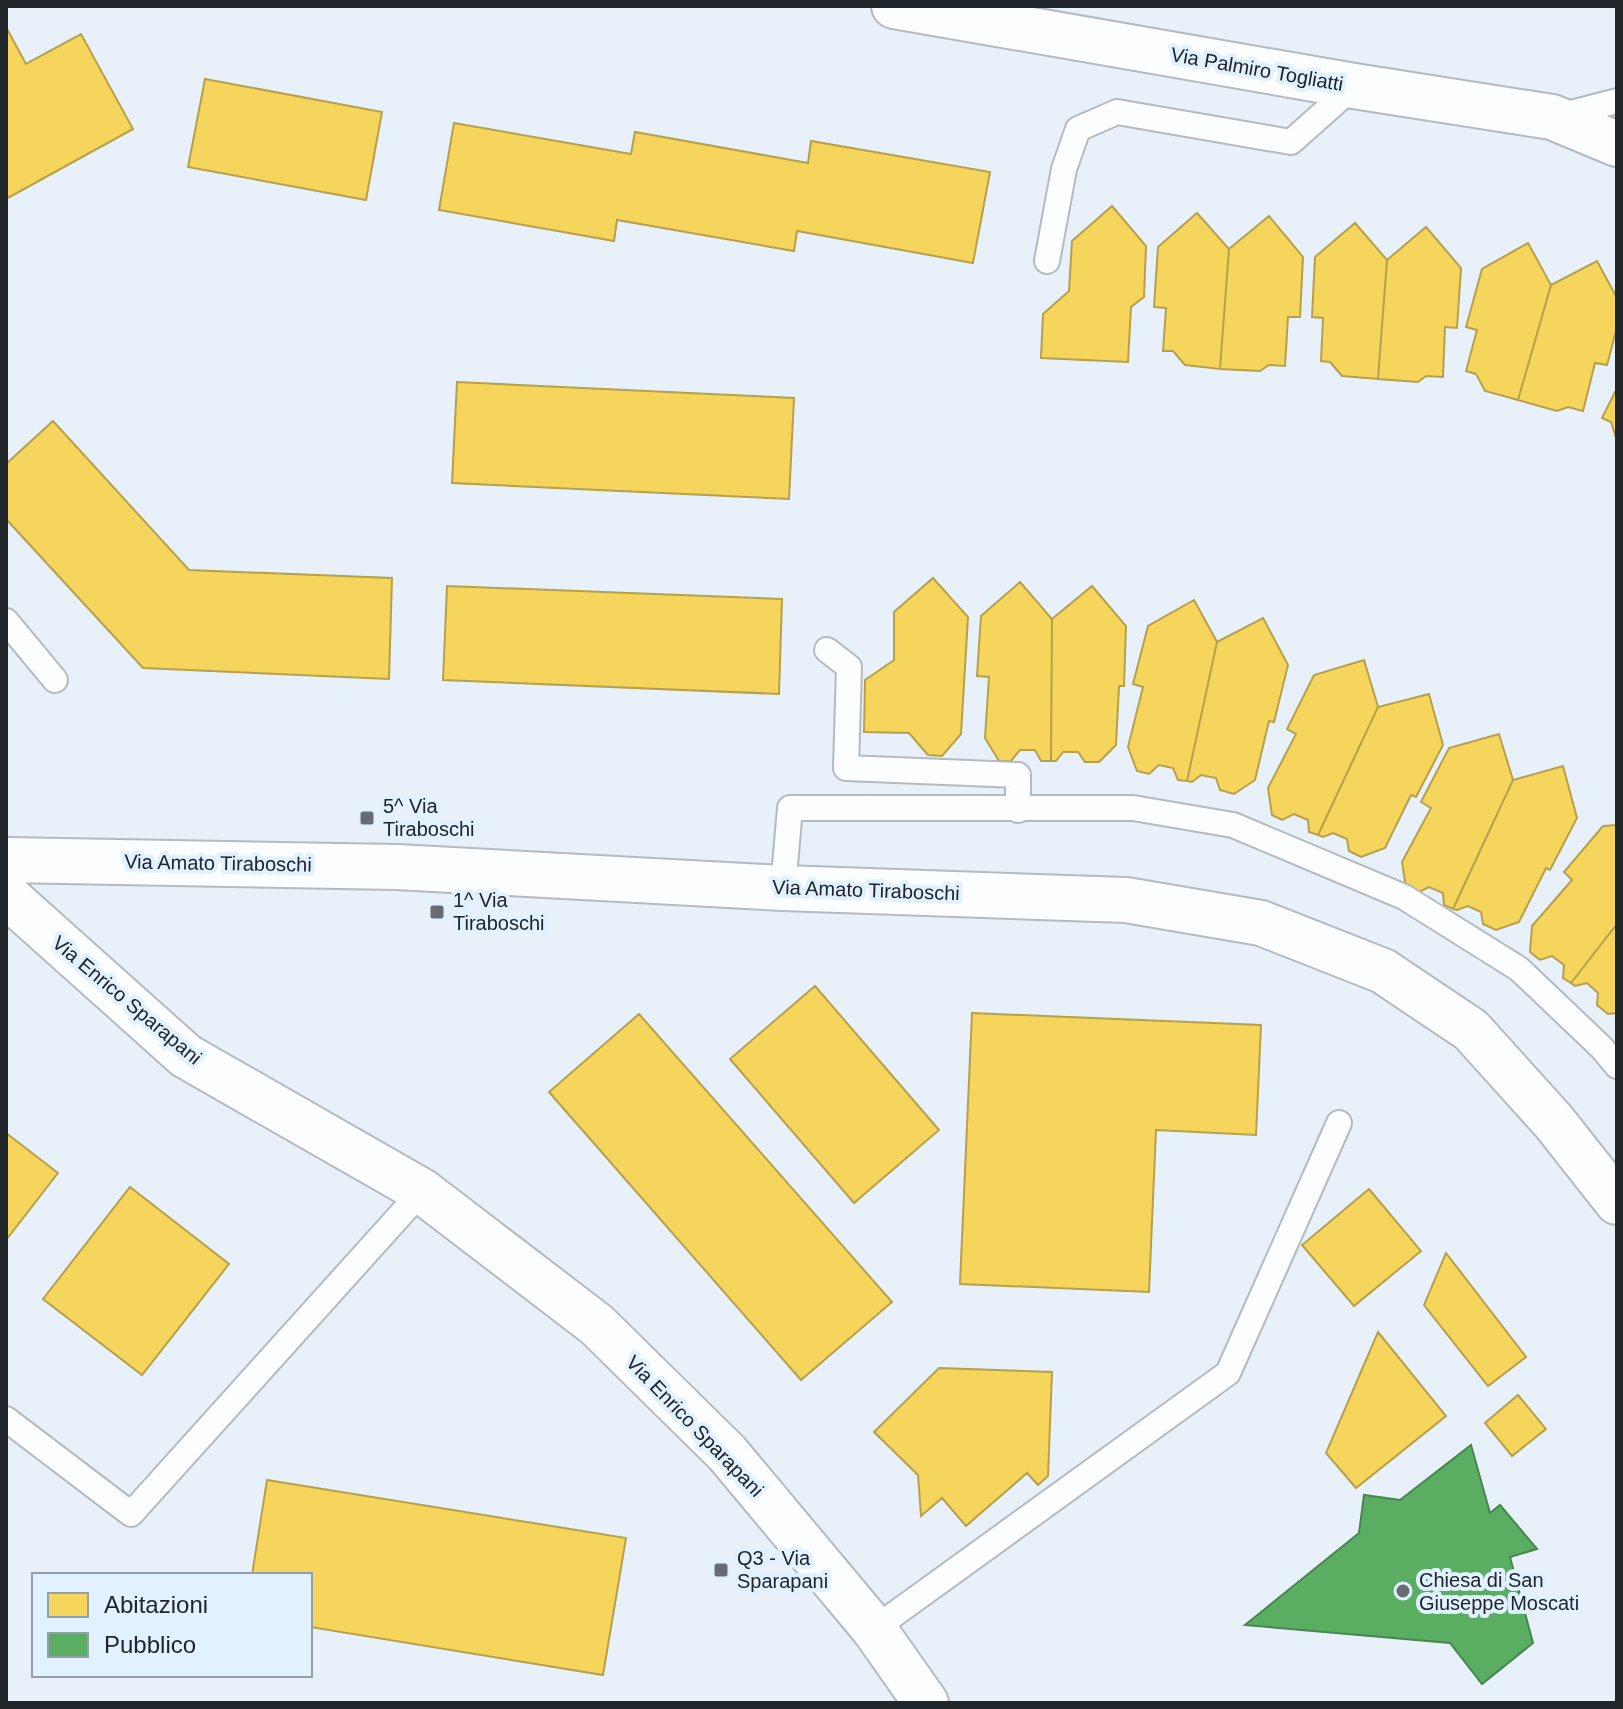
<svg xmlns="http://www.w3.org/2000/svg" width="1623" height="1709" viewBox="0 0 1623 1709" font-family="Arial,sans-serif">
<rect width="100%" height="100%" fill="#e8f1f9"/>
<path fill="#f6d55c" stroke="#b6a04d" stroke-width="2" d="M 6,27 L 26,64 L 81,34 L 133,129 L 6,199 Z
M 205,79 L 382,112 L 366,200 L 188,167 Z
M 454,123 L 631,154 L 635,132 L 808,163 L 811,141 L 990,172 L 973,263 L 797,231 L 794,251 L 617,220 L 614,241 L 439,210 Z
M 1112,206 L 1146,246 L 1144,297 L 1131,307 L 1128,362 L 1041,358 L 1043,314 L 1069,291 L 1072,241 Z
M 1197,213 L 1229,249 L 1220,369 L 1185,365 L 1173,351 L 1163,351 L 1166,308 L 1154,307 L 1158,247 Z
M 1269,216 L 1303,257 L 1300,317 L 1288,317 L 1285,366 L 1269,365 L 1260,371 L 1220,369 L 1229,249 Z
M 1355,223 L 1387,260 L 1378,379 L 1342,376 L 1330,362 L 1321,361 L 1323,318 L 1312,317 L 1315,257 Z
M 1426,227 L 1461,268 L 1457,328 L 1445,327 L 1443,377 L 1426,376 L 1418,382 L 1378,379 L 1387,260 Z
M 1528,243 L 1551,285 L 1518,400 L 1485,391 L 1476,374 L 1466,371 L 1477,330 L 1466,327 L 1482,269 Z
M 1597,261 L 1617,298 L 1617,327 L 1607,365 L 1595,363 L 1583,411 L 1568,407 L 1557,411 L 1518,400 L 1551,285 Z
M 457,382 L 794,398 L 789,499 L 452,483 Z
M 1617,388 L 1617,441 L 1611,422 L 1602,418 Z
M 53,421 L 189,570 L 392,578 L 389,679 L 143,668 L 6,519 L 6,464 Z
M 933,578 L 968,617 L 961,734 L 942,756 L 928,755 L 909,733 L 864,732 L 865,680 L 894,660 L 894,612 Z
M 1020,582 L 1052,619 L 1051,761 L 1041,761 L 1035,750 L 1020,750 L 1011,761 L 999,761 L 985,738 L 989,677 L 977,676 L 981,616 Z
M 447,586 L 782,599 L 779,694 L 443,680 Z
M 1092,586 L 1126,626 L 1124,686 L 1119,686 L 1116,745 L 1099,762 L 1085,762 L 1078,752 L 1063,752 L 1056,761 L 1051,761 L 1052,619 Z
M 1194,600 L 1217,642 L 1187,781 L 1178,780 L 1173,768 L 1159,765 L 1149,774 L 1137,771 L 1128,747 L 1143,687 L 1133,684 L 1148,626 Z
M 1263,618 L 1288,665 L 1274,722 L 1269,721 L 1255,780 L 1234,794 L 1220,790 L 1216,778 L 1201,775 L 1192,782 L 1187,781 L 1217,642 Z
M 1364,660 L 1378,707 L 1318,835 L 1309,832 L 1308,820 L 1294,814 L 1282,820 L 1272,815 L 1268,788 L 1296,734 L 1287,729 L 1314,675 Z
M 1429,694 L 1443,745 L 1416,797 L 1411,795 L 1385,848 L 1361,857 L 1349,851 L 1347,839 L 1333,833 L 1323,837 L 1318,835 L 1378,707 Z
M 1499,734 L 1513,780 L 1453,909 L 1444,905 L 1443,893 L 1429,887 L 1417,893 L 1406,888 L 1402,862 L 1431,808 L 1421,802 L 1449,748 Z
M 1563,766 L 1577,818 L 1550,870 L 1546,868 L 1519,922 L 1496,930 L 1483,924 L 1481,912 L 1468,906 L 1457,910 L 1453,909 L 1513,780 Z
M 1617,825 L 1617,924 L 1571,983 L 1563,978 L 1564,965 L 1552,956 L 1540,960 L 1530,952 L 1532,926 L 1572,880 L 1564,872 L 1603,826 Z
M 1617,924 L 1617,1013 L 1608,1014 L 1597,1005 L 1598,993 L 1587,983 L 1575,986 L 1571,983 Z
M 815,986 L 939,1130 L 854,1203 L 730,1059 Z
M 972,1013 L 1261,1025 L 1256,1135 L 1156,1130 L 1149,1292 L 960,1284 Z
M 639,1014 L 892,1302 L 801,1380 L 549,1092 Z
M 6,1133 L 58,1173 L 6,1240 Z
M 130,1187 L 229,1264 L 142,1375 L 43,1299 Z
M 1369,1189 L 1421,1251 L 1354,1306 L 1302,1245 Z
M 1446,1253 L 1526,1357 L 1488,1386 L 1424,1305 Z
M 1378,1332 L 1446,1416 L 1356,1488 L 1326,1453 Z
M 939,1368 L 1052,1372 L 1048,1476 L 1038,1485 L 1027,1473 L 966,1526 L 942,1498 L 921,1516 L 918,1475 L 874,1432 Z
M 1518,1395 L 1546,1429 L 1512,1456 L 1485,1423 Z
M 267,1480 L 626,1538 L 603,1675 L 310,1627 L 310,1575 L 252,1575 Z"/>
<path fill="#5aae61" stroke="#498550" stroke-width="2" d="M 1471,1445 L 1490,1513 L 1500,1505 L 1537,1549 L 1510,1557 L 1533,1643 L 1482,1684 L 1450,1643 L 1245,1625 L 1359,1533 L 1364,1495 L 1400,1500 Z"/>
<g fill="none" stroke-linecap="round" stroke-linejoin="round">
<defs>
<path id="lane" d="M 1559,116 L 1617,101
M 1047,261 L 1064,169 L 1078,129 L 1117,112 L 1291,142 L 1354,86
M 6,621 L 55,680
M 827,650 L 849,667 L 846,768 L 1018,775 L 1018,810
M 783,888 L 790,808 L 1133,808 L 1233,825 L 1404,897 L 1519,969 L 1602,1048 L 1617,1066
M 6,1419 L 131,1514 L 422,1191
M 874,1629 L 1228,1373 L 1339,1123"/>
<path id="street" d="M 894,6 L 1354,86 L 1552,117 L 1617,144
M 6,860 L 397,867 L 783,888 L 1126,900 L 1261,923 L 1383,971 L 1471,1030 L 1554,1122 L 1617,1202
M 6,895 L 186,1056 L 422,1191 L 597,1325 L 727,1453 L 874,1629 L 926,1703"/>
</defs>
<use href="#lane" stroke="#b3bac0" stroke-width="28"/>
<use href="#street" stroke="#b3bac0" stroke-width="48"/>
<use href="#lane" stroke="#fcfdfe" stroke-width="24"/>
<use href="#street" stroke="#fcfdfe" stroke-width="44"/>
</g>
<g fill="#666c72" stroke="#e2f1ff" stroke-width="3">
<rect x="359" y="810" width="16" height="16" rx="4"/>
<rect x="429" y="904" width="16" height="16" rx="4"/>
<rect x="713" y="1562" width="16" height="16" rx="4"/>
<circle cx="1403" cy="1591" r="8"/>
</g>
<g text-anchor="middle" dominant-baseline="central" stroke-width="8" stroke-linejoin="round" paint-order="stroke">
<g font-size="20" fill="#20252a" stroke="#e2f1ff">
<text transform="translate(1257 69) rotate(10)">Via Palmiro Togliatti</text>
<text transform="translate(218 863) rotate(1)">Via Amato Tiraboschi</text>
<text transform="translate(866 890) rotate(2)">Via Amato Tiraboschi</text>
<text transform="translate(127 1000) rotate(40)">Via Enrico Sparapani</text>
<text transform="translate(695 1426) rotate(46)">Via Enrico Sparapani</text>
</g>
<g font-size="20" fill="#20252a" stroke="#e2f1ff" text-anchor="start">
<text x="383" y="806">5^ Via<tspan x="383" dy="23">Tiraboschi</tspan></text>
<text x="453" y="900">1^ Via<tspan x="453" dy="23">Tiraboschi</tspan></text>
<text x="737" y="1558">Q3 - Via<tspan x="737" dy="23">Sparapani</tspan></text>
<text x="1419" y="1580">Chiesa di San<tspan x="1419" dy="23">Giuseppe Moscati</tspan></text>
</g>
</g>
<rect width="1623" height="1709" fill="none" stroke="#20252a" stroke-width="16"/>
<rect x="32" y="1573" width="280" height="104" fill="#e2f1ff" stroke="#949faa" stroke-width="2"/>
<rect x="48" y="1593" width="40" height="24" fill="#f6d55c" stroke="#949faa" stroke-width="2"/>
<text x="104" y="1613" font-size="24" fill="#20252a">Abitazioni</text>
<rect x="48" y="1633" width="40" height="24" fill="#5aae61" stroke="#949faa" stroke-width="2"/>
<text x="104" y="1653" font-size="24" fill="#20252a">Pubblico</text>
</svg>
